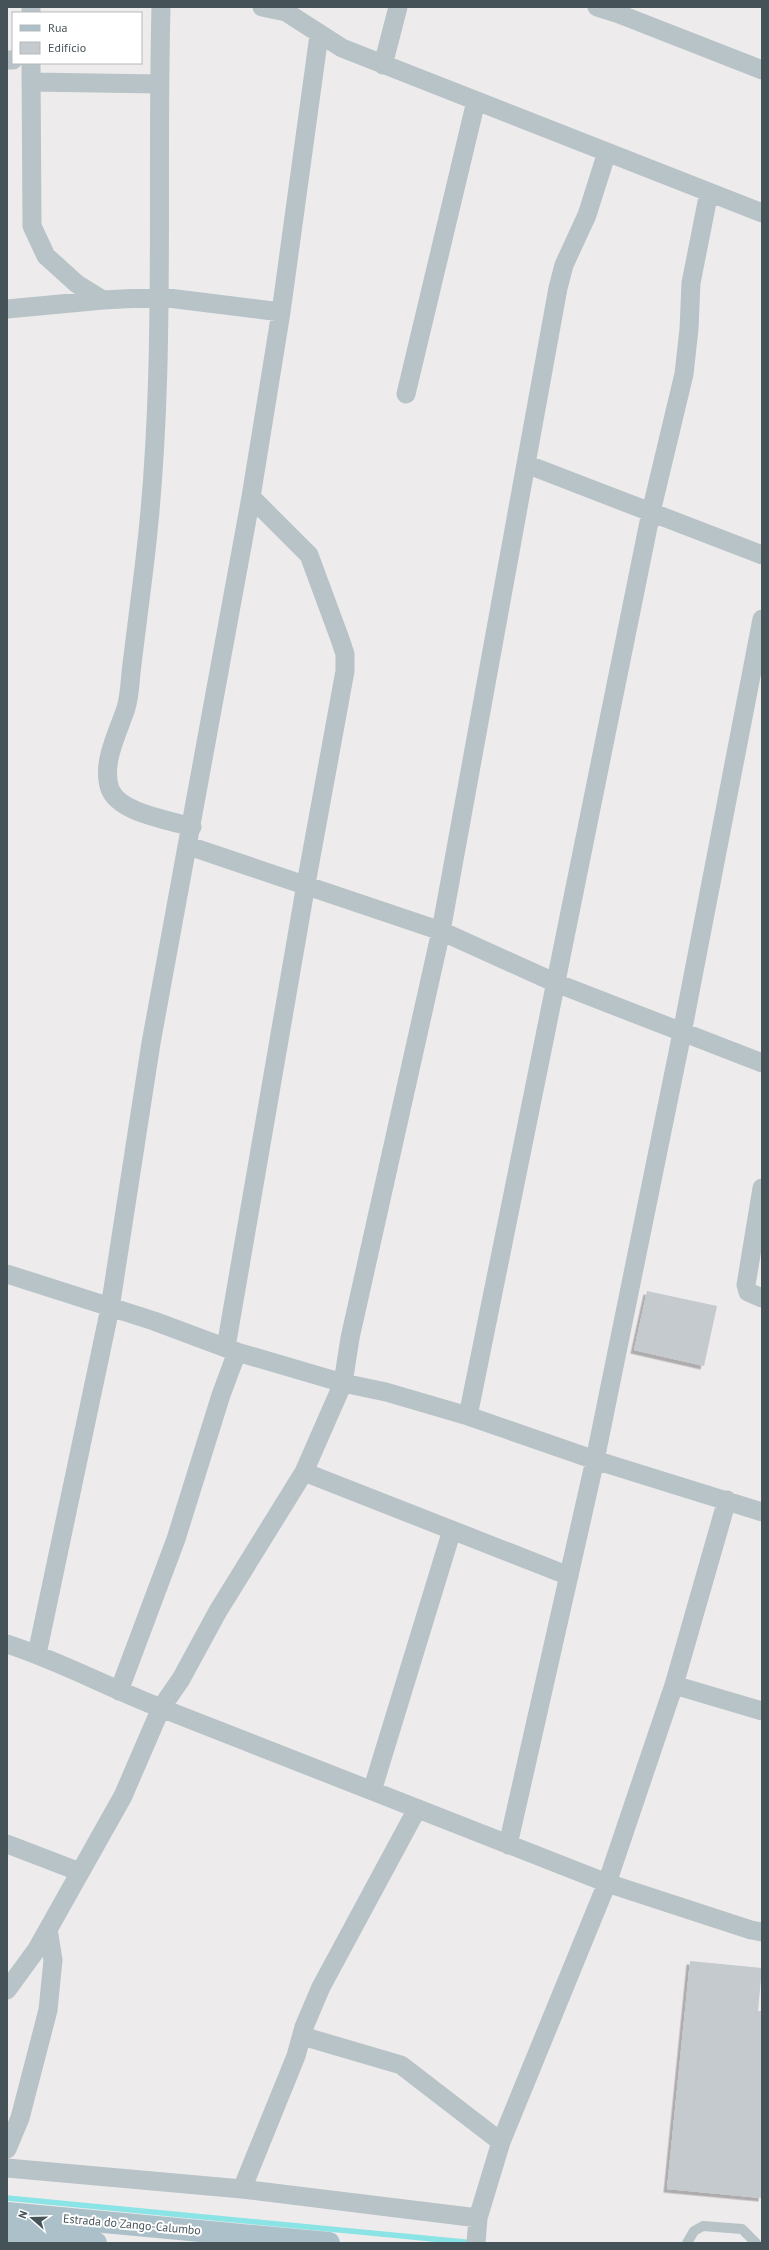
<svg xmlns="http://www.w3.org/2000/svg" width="769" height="2250" viewBox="0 0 769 2250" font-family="'PT Sans',sans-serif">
<defs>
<filter id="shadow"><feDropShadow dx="-3.5" dy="3.5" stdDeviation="0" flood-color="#0004"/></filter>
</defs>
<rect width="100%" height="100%" fill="#eeebec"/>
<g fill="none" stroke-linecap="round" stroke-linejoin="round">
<path stroke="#8ae4e5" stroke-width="5.5" d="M 7,2198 L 465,2242"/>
</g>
<path fill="#c5cace" filter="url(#shadow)" d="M 647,1291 L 717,1306 L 704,1366 L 634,1350 Z
M 690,1961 L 762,1968 L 758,2011 L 762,2011 L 762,2198 L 667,2189 Z"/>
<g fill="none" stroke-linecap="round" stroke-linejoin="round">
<path stroke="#b7c3c7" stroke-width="10" d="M 687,2243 L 694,2231 L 703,2226 L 742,2229 L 756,2243"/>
<path stroke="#b7c3c7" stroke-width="19" d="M 31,7 L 31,13
M 161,7 C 156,194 167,382 144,568 C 140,600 136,632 132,664 C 130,679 130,695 126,708 C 118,733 101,763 110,789 C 119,813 169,820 192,827
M 262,7 L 286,12 L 342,48 L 762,213
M 597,7 L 619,14 L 762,70
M 7,60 L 13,60
M 31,63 L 32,226 L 46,256 L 77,284 L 103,300
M 383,65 L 398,7
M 31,82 L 159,84
M 7,309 L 103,300 L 160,297 L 281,312
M 406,394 L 476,101
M 526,464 L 762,555
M 189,846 L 441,931 L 556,983 L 762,1063
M 762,1188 L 746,1285 L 748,1292 L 762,1298
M 7,1274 L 154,1321 L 237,1352 L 343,1383 L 386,1392 L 468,1416 L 595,1460 L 762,1512
M 226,1347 L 306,884 L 345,671 L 345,654 L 340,639 L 309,555 L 251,497
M 468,1416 L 651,512 L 684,374 L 689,329 L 691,283 L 709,192
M 304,1472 L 569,1576
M 7,1644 C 60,1661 109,1688 161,1708 L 607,1883 L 751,1930 L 762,1932
M 37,1654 L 110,1308 L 151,1043 L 251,497 L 281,312 L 319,35
M 674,1685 L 762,1711
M 119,1691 L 176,1539 L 221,1395 L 237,1352
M 372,1791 L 452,1530
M 7,1844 L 80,1872
M 508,1845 L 595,1460 L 682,1033 L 762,619
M 7,1990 L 37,1949 L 123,1796 L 161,1708 L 181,1679 L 218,1611 L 304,1472 L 343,1383 L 350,1338 L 441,931 L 558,288 L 564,265 L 587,215 L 607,152
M 302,2036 L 401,2065 L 501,2142
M 7,2149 L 20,2118 L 48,2010 L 53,1960 L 48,1929
M 7,2168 L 242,2189 L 478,2218
M 242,2189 L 296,2056 L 304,2027 L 321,1987 L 417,1809
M 476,2243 L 478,2218 L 501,2142 L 607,1883 L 674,1685 L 727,1500"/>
<path stroke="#acc0c9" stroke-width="22" d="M 7,2213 L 329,2243
M 7,2234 L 96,2243"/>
</g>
<g text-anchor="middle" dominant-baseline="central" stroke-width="4" stroke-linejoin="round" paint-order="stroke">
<g font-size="12" fill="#455257" stroke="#fff">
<text transform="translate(132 2224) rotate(5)">Estrada do Zango-Calumbo</text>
</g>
</g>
<rect width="769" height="2250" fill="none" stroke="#455257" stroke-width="16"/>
<rect x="12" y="12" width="130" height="52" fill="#ffffff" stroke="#b5babc"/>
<rect x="20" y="25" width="20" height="6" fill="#acc0c9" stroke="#b5babc"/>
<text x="48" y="32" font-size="12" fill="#455257">Rua</text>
<rect x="20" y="42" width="20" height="12" fill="#c5cace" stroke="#b5babc"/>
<text x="48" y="52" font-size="12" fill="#455257">Edifício</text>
<g transform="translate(32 2218) rotate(290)" stroke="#ffffff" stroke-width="3" paint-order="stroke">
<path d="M0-3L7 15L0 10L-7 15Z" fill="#455257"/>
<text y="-6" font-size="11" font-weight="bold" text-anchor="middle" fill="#455257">N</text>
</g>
</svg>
